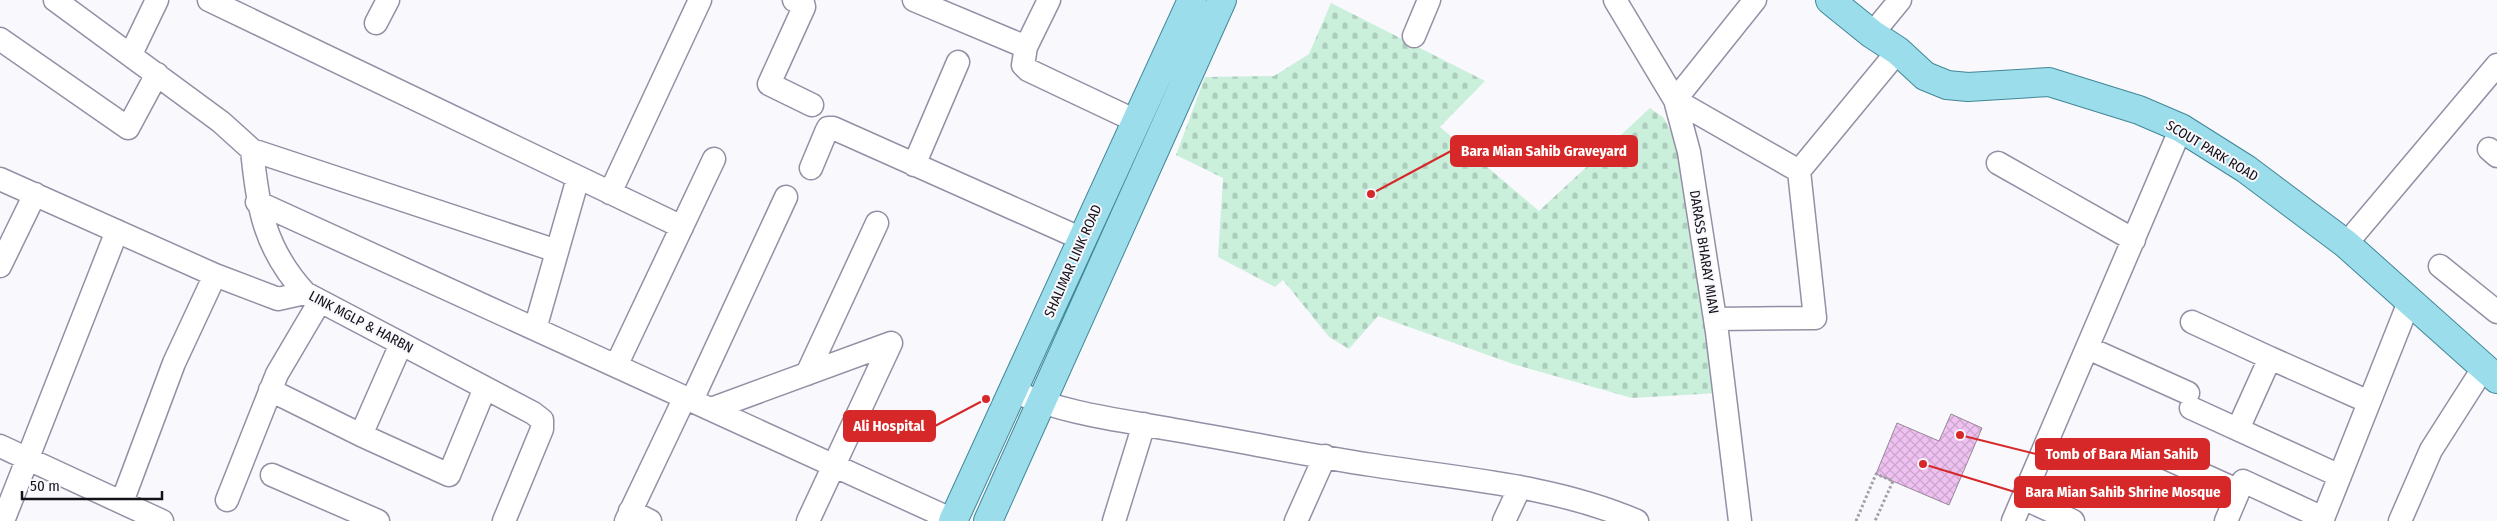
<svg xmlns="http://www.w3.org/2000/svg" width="2497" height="521" viewBox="0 0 2497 521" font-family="'Fira Sans Condensed',sans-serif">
<defs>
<pattern id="cemetery-stones" width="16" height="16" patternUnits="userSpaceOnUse" patternTransform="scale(1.25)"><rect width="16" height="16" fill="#caf0dc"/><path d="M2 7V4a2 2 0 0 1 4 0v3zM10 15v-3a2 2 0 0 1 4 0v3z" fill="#adcdbc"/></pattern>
<pattern id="building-cross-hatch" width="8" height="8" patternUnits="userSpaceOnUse" patternTransform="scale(1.25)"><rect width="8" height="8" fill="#eec1f1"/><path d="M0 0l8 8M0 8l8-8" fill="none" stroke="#cba5ce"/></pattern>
</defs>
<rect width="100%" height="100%" fill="#f9f8fd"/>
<path fill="url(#cemetery-stones)" d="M 1331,3 L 1485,81 L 1440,127 L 1539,211 L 1650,108 L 1664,118 L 1677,144 L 1718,393 L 1632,398 L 1513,364 L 1378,316 L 1349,349 L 1329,337 L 1283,280 L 1275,287 L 1218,257 L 1223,178 L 1176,155 L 1205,77 L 1274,76 L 1309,54 Z"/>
<path fill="url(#building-cross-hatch)" stroke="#99879a" d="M 1951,414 L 1982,428 L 1949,505 L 1876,474 L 1897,423 L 1939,441 Z"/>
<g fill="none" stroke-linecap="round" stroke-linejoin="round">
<defs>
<path id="minor" d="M 55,0 L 221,122 L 252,150 C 258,208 264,248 305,293 L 533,413 L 542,420 L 542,429 L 504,521
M 209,0 L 682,227
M 794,0 L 803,3 L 804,7 L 769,84 L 812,105
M 914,0 L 1026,47 L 1049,0
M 1615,0 L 1675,100 L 1689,152 L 1717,332 L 1740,521
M 376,23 L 388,0
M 1872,34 L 1900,0
M 1414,36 L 1429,0
M 0,39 L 128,128 L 157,74
M 1026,47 L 1023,65 L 1028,70 L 1138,122
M 131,54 L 157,0
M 2489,149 L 2497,156
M 252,150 L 557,251
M 1998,163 L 2134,240
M 914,165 L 958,62
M 811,168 L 826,132 L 828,128 L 833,128 L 1082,239
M 1799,171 L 1898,51
M 0,179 L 215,275 L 278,299 L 305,293
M 610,193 L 700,0
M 257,202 L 953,520
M 2346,244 L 2497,65
M 0,266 L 35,194
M 2440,266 L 2497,312
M 1715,319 L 1815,318 L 1799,171 L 1675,100 L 1755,0
M 2192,322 L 2270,358
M 535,329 L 578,178
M 2088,348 L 2188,393
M 616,366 L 714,159
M 807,374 L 877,223
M 270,390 L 361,435 L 449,475 L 485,388
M 1014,391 C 1064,414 1121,420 1175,430 C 1241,441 1306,455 1372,465 C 1461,479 1554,485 1637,521
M 692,400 L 786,197
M 2191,408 L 2340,476
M 711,409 L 891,343 L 808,521
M 2238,429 L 2270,358 L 2369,402
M 361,435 L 401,344
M 0,446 L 162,521
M 2166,458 L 2239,491
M 272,475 L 378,521
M 2023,498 L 2073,521
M 227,500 L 277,374 L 320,301
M 122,502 L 174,363 L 215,275
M 630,511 L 650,521
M 3,521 L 117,231
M 626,521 L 685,397
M 1114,521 L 1144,424
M 1296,521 L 1325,456
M 1504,521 L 1520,487
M 2013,521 L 2181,128
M 2226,521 L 2243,481 L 2323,518
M 2322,521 L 2409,302
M 2400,521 L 2431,450 L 2484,367"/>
<path id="major" d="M 1830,0 L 1872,34 L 1898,51 L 1925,76 L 1947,85 L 1968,87 L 2049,82 L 2139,110 L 2181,128 L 2246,169 L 2346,244 L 2497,379
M 953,521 L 1192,0
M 988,521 L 1222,0"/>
</defs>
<use href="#minor" stroke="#958fa5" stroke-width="25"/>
<use href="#major" stroke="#418798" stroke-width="30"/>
<path stroke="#a2a0a6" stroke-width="3" stroke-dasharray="2.5 2.5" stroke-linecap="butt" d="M 1856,521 L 1876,474 L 1893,481 L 1875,521"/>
<use href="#minor" stroke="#fff" stroke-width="22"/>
<use href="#major" stroke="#9bddea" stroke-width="28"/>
</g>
<g text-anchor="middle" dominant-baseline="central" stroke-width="4" stroke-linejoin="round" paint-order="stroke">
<g font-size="14" fill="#141119" stroke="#f9f8fd">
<text transform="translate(2212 151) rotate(31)">SCOUT PARK ROAD</text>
<text transform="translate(1704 252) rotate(81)">DARASS BHARAY MIAN</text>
<text transform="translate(1073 261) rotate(-66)">SHALIMAR LINK ROAD</text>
<text transform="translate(361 322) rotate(28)">LINK MGLP &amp; HARBN</text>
</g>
</g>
<path fill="none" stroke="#d62828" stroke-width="2" d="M1371 194L1451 151M986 399L935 426M1960 435L2036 454M1923 464L2015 492"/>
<g fill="#d62828" stroke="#f9f8fd" stroke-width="2">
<circle cx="1371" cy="194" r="5"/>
<circle cx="986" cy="399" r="5"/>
<circle cx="1960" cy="435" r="5"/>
<circle cx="1923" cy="464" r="5"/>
</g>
<g fill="#d62828" stroke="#d62828" stroke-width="2">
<rect x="1451" y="136" width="186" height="30" rx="5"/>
<rect x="844" y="411" width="91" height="30" rx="5"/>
<rect x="2036" y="439" width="173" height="30" rx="5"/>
<rect x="2015" y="477" width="215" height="30" rx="5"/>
</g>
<g font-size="15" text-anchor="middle" font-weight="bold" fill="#fff">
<text x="1544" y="156">Bara Mian Sahib Graveyard</text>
<text x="889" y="431">Ali Hospital</text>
<text x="2122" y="459">Tomb of Bara Mian Sahib</text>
<text x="2123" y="497">Bara Mian Sahib Shrine Mosque</text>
</g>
<path d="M22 491v8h140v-8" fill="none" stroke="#141119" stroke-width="2.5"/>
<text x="30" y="491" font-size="15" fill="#141119" stroke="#f9f8fd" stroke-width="4" paint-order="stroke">50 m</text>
</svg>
